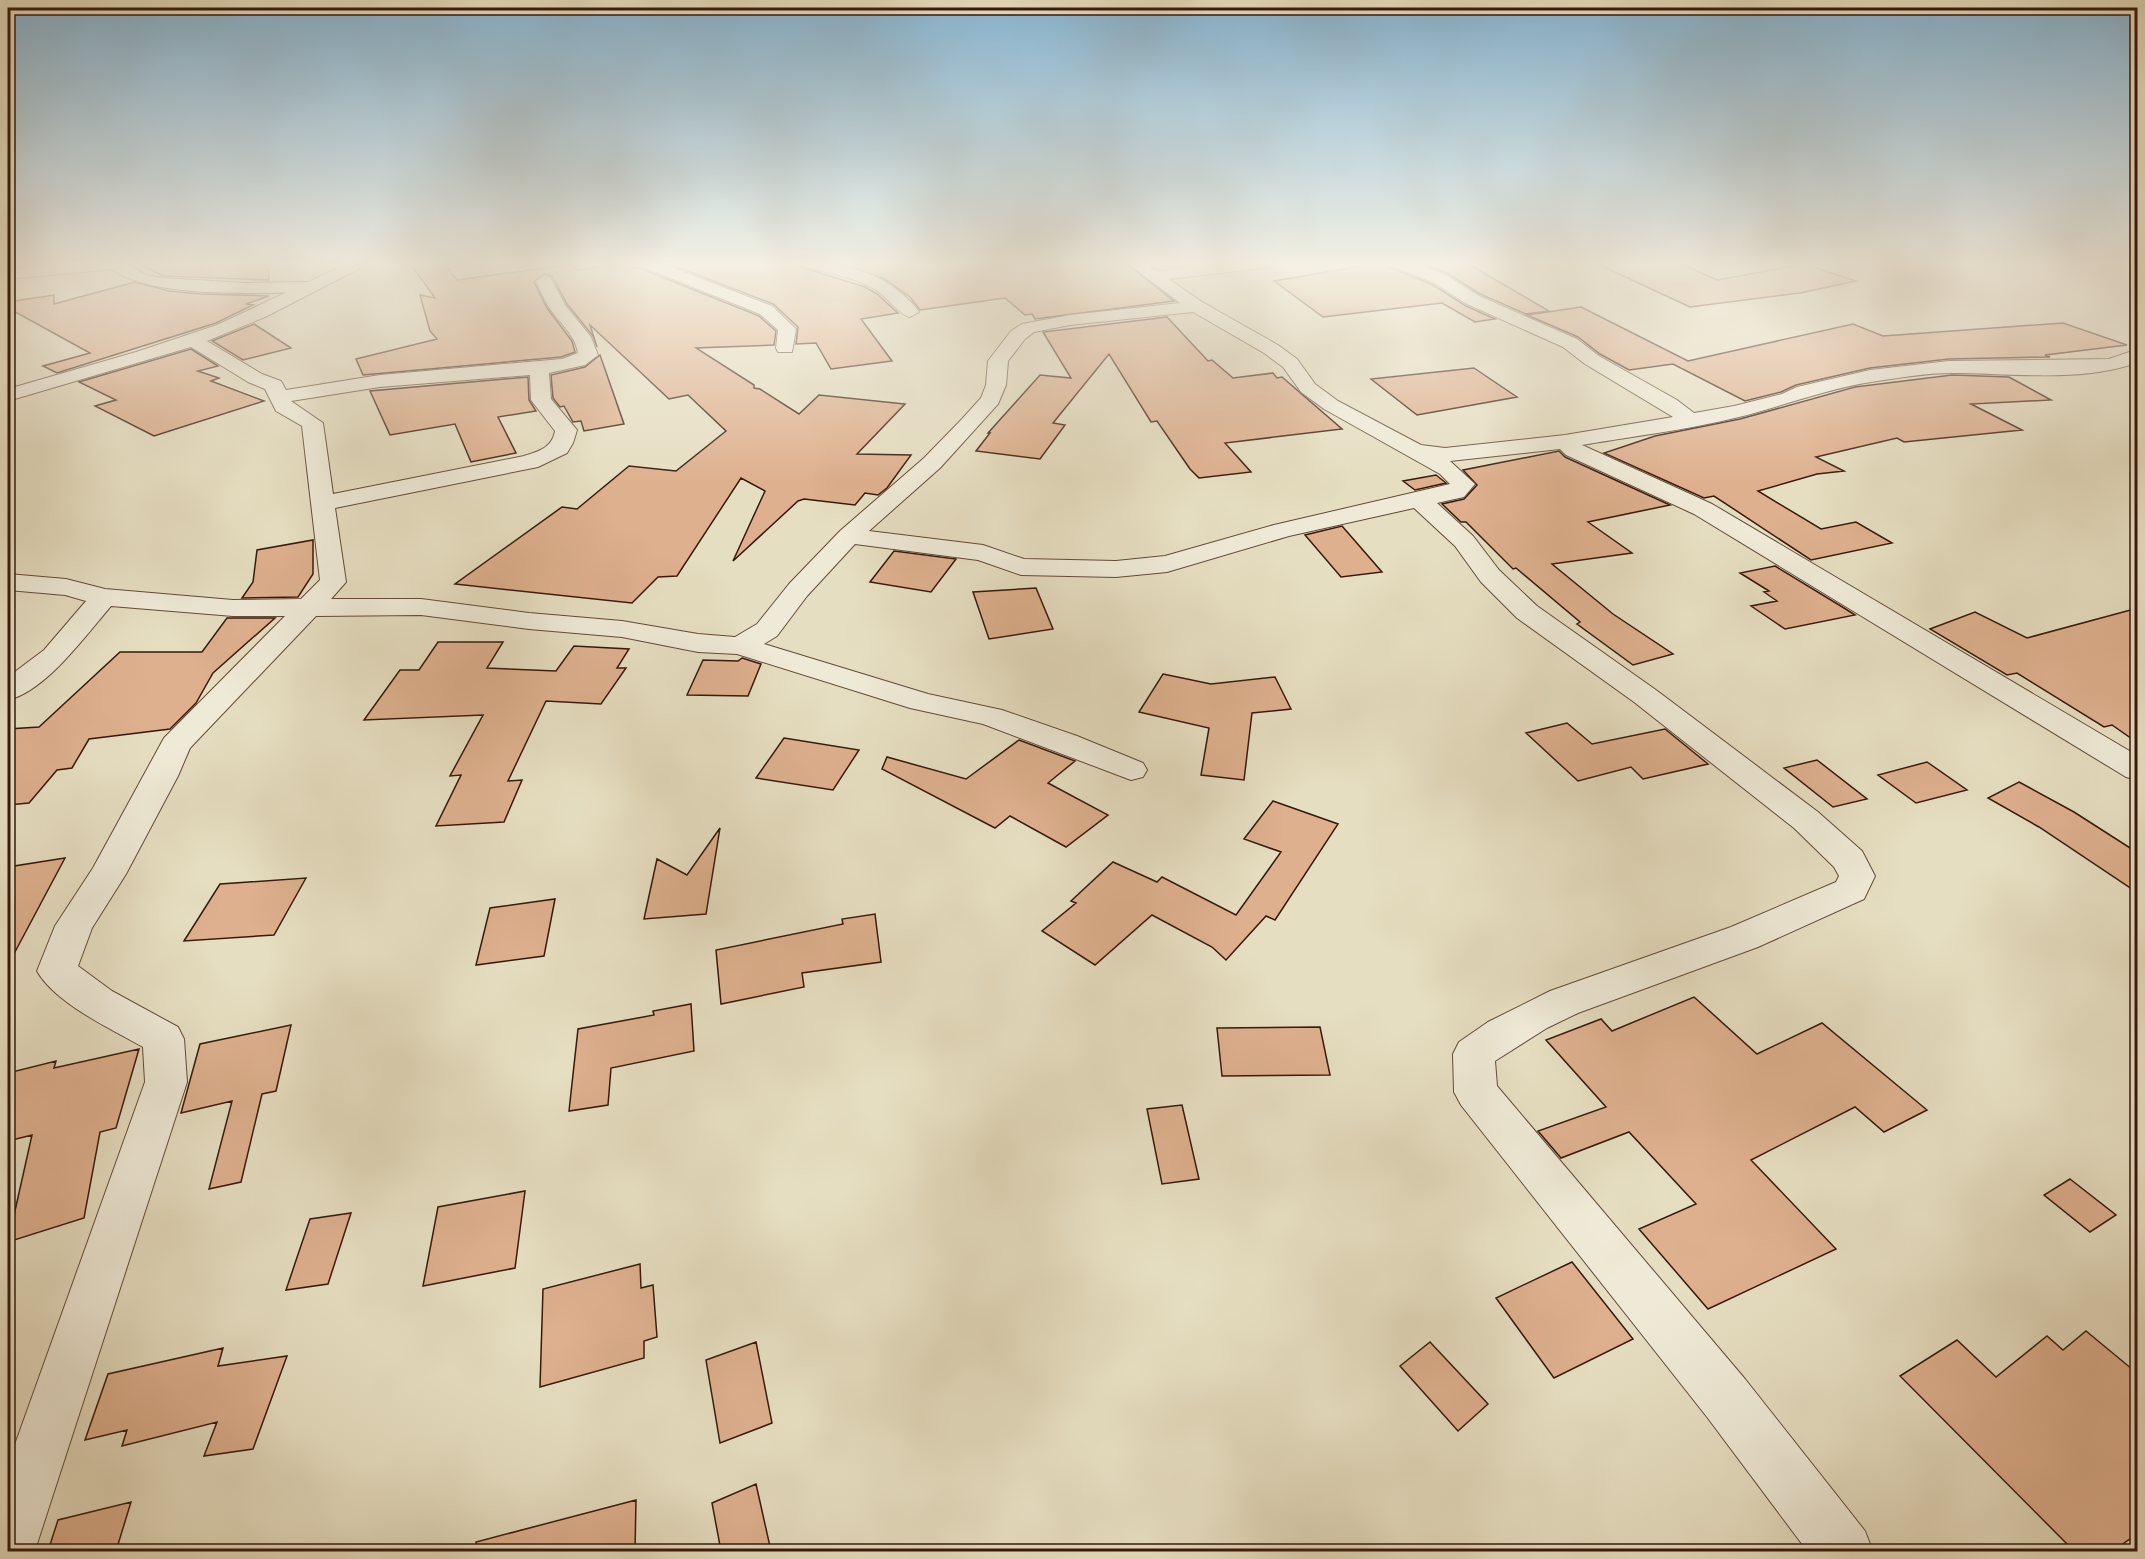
<svg xmlns="http://www.w3.org/2000/svg" width="2145" height="1559" viewBox="0 0 2145 1559" font-family="'Old Standard TT',serif">
<rect width="100%" height="100%" fill="#e6dec1"/>
<filter id="stains"><feTurbulence type="fractalNoise" baseFrequency=".00333" numOctaves="4"/><feColorMatrix values="0 0 0 0 .2 0 0 0 0 .09 0 0 0 0 .02 0 0 0 .5 -.17"/></filter>
<radialGradient id="worn" r=".72"><stop offset=".6" stop-color="#630" stop-opacity="0"/><stop offset="1" stop-color="#630" stop-opacity=".3"/></radialGradient>
<path fill="#deb08e" stroke="#37190b" stroke-width="1.5" d="M 136,262 L 268,262 L 269,280 L 163,276 Z
M 409,262 L 443,262 L 457,280 L 572,264 L 577,270 L 628,263 L 632,268 L 637,267 L 759,316 L 776,331 L 774,345 L 696,348 L 754,385 L 754,388 L 760,389 L 799,414 L 819,395 L 905,404 L 857,454 L 911,455 L 887,488 L 878,495 L 865,493 L 855,505 L 804,499 L 798,501 L 733,561 L 765,491 L 741,478 L 677,576 L 658,577 L 632,603 L 455,584 L 562,507 L 577,509 L 629,466 L 676,471 L 726,431 L 688,395 L 669,399 L 590,325 L 597,347 L 593,336 L 567,304 L 552,276 L 544,274 L 534,282 L 547,308 L 572,341 L 575,352 L 561,357 L 363,375 L 356,359 L 437,339 L 430,331 L 420,295 L 435,298 Z
M 664,262 L 798,262 L 801,267 L 865,287 L 877,294 L 898,313 L 861,319 L 892,361 L 831,369 L 816,343 L 796,344 L 798,327 L 773,304 Z
M 833,262 L 994,262 L 995,265 L 1055,262 L 1058,266 L 1124,262 L 1174,301 L 1035,319 L 1032,314 L 1025,315 L 1005,298 L 920,310 L 910,297 L 883,278 Z
M 1386,262 L 1389,267 L 1433,285 L 1466,306 L 1495,319 L 1475,322 L 1442,303 L 1323,317 L 1274,281 Z
M 1416,262 L 1465,262 L 1549,311 L 1526,314 L 1480,294 L 1447,273 Z
M 1593,262 L 1677,262 L 1717,280 L 1804,264 L 1856,281 L 1800,293 L 1690,307 Z
M 135,282 L 169,291 L 200,294 L 269,296 L 246,304 L 253,305 L 216,323 L 57,373 L 43,366 L 90,353 L 8,308 L 8,302 L 54,295 L 54,304 Z
M 1581,307 L 1688,361 L 1853,324 L 1883,336 L 2063,323 L 2127,345 L 2045,355 L 2050,357 L 1949,359 L 1870,368 L 1796,385 L 1781,392 L 1745,401 L 1673,364 L 1629,370 L 1600,354 L 1578,337 L 1527,315 Z
M 1167,317 L 1208,361 L 1212,360 L 1233,378 L 1273,373 L 1277,378 L 1282,377 L 1342,429 L 1225,443 L 1251,472 L 1199,478 L 1190,469 L 1157,421 L 1151,422 L 1109,354 L 1053,423 L 1065,425 L 1040,459 L 976,451 L 990,433 L 988,433 L 1040,375 L 1071,378 L 1043,332 Z
M 254,324 L 291,348 L 243,360 L 212,341 Z
M 191,349 L 218,366 L 198,371 L 219,378 L 211,381 L 264,401 L 154,436 L 95,406 L 116,400 L 79,382 Z
M 600,355 L 624,424 L 584,431 L 581,421 L 573,422 L 564,406 L 560,407 L 553,398 L 551,375 L 585,367 Z
M 1474,368 L 1517,397 L 1417,415 L 1371,379 Z
M 1952,375 L 2009,377 L 2051,400 L 1971,404 L 2022,430 L 1904,442 L 1897,438 L 1816,457 L 1844,471 L 1817,474 L 1758,491 L 1821,529 L 1856,522 L 1892,543 L 1811,560 L 1714,496 L 1704,498 L 1604,453 L 1655,436 L 1740,419 L 1855,387 Z
M 528,377 L 529,400 L 536,411 L 498,417 L 516,453 L 471,462 L 455,424 L 390,435 L 370,391 Z
M 1559,451 L 1565,457 L 1670,505 L 1588,522 L 1632,553 L 1552,564 L 1613,614 L 1673,654 L 1633,665 L 1577,624 L 1580,622 L 1516,568 L 1513,569 L 1466,522 L 1461,522 L 1442,504 L 1464,499 L 1477,485 L 1463,470 Z
M 1436,475 L 1446,483 L 1415,490 L 1403,481 Z
M 1342,526 L 1382,572 L 1341,577 L 1305,535 Z
M 313,540 L 313,574 L 298,597 L 242,598 L 253,582 L 257,550 Z
M 894,551 L 956,559 L 931,592 L 870,582 Z
M 1775,566 L 1844,608 L 1855,615 L 1785,629 L 1751,606 L 1777,601 L 1764,592 L 1769,591 L 1740,573 Z
M 1036,588 L 1053,629 L 989,639 L 973,592 Z
M 2138,608 L 2138,743 L 2112,725 L 2104,727 L 2017,673 L 2007,675 L 1930,629 L 1975,612 L 2027,638 Z
M 227,618 L 275,618 L 213,673 L 196,703 L 170,729 L 89,739 L 72,768 L 57,770 L 29,803 L 8,805 L 8,729 L 39,727 L 120,652 L 202,652 Z
M 438,642 L 503,642 L 487,668 L 556,671 L 574,646 L 629,649 L 617,668 L 626,668 L 601,704 L 546,701 L 508,781 L 522,780 L 504,822 L 436,826 L 461,775 L 450,776 L 483,715 L 364,720 L 400,670 L 419,670 Z
M 742,658 L 761,664 L 748,696 L 687,695 L 703,660 L 738,661 Z
M 1163,674 L 1211,684 L 1275,677 L 1291,709 L 1252,713 L 1244,780 L 1201,775 L 1209,728 L 1139,712 Z
M 1567,723 L 1592,744 L 1665,729 L 1708,764 L 1643,779 L 1631,767 L 1578,781 L 1526,733 Z
M 784,738 L 859,750 L 833,790 L 756,778 Z
M 1019,740 L 1075,761 L 1048,783 L 1108,815 L 1066,847 L 1010,816 L 995,828 L 882,769 L 887,757 L 966,779 Z
M 1817,760 L 1867,799 L 1833,807 L 1784,768 Z
M 1927,762 L 1967,790 L 1916,803 L 1878,775 Z
M 2019,782 L 2074,812 L 2138,853 L 2138,893 L 2039,827 L 1988,798 Z
M 1273,801 L 1338,824 L 1275,920 L 1266,916 L 1226,960 L 1212,947 L 1152,915 L 1095,965 L 1042,931 L 1076,903 L 1071,901 L 1113,862 L 1157,882 L 1162,877 L 1236,915 L 1281,852 L 1244,839 Z
M 720,828 L 706,914 L 644,919 L 657,859 L 687,875 Z
M 65,858 L 8,965 L 8,867 Z
M 306,878 L 274,935 L 184,941 L 220,884 Z
M 555,899 L 544,956 L 476,965 L 490,908 Z
M 875,914 L 881,962 L 802,973 L 804,987 L 721,1004 L 716,950 L 843,924 L 842,919 Z
M 1694,997 L 1757,1054 L 1822,1023 L 1927,1110 L 1884,1132 L 1855,1107 L 1751,1160 L 1836,1249 L 1708,1309 L 1639,1229 L 1696,1204 L 1629,1132 L 1561,1158 L 1538,1131 L 1606,1107 L 1546,1040 L 1601,1019 L 1612,1031 Z
M 691,1004 L 694,1051 L 611,1068 L 608,1105 L 569,1111 L 578,1029 L 654,1015 L 653,1011 Z
M 291,1025 L 276,1091 L 262,1094 L 241,1182 L 209,1189 L 232,1101 L 181,1113 L 200,1044 Z
M 1320,1027 L 1330,1075 L 1222,1076 L 1217,1028 Z
M 139,1049 L 116,1128 L 100,1132 L 84,1218 L 8,1242 L 32,1135 L 8,1141 L 8,1073 L 56,1061 L 54,1068 Z
M 1182,1105 L 1199,1179 L 1162,1184 L 1147,1109 Z
M 2070,1179 L 2116,1215 L 2090,1232 L 2044,1195 Z
M 525,1191 L 515,1268 L 423,1286 L 438,1207 Z
M 351,1213 L 328,1284 L 286,1290 L 310,1219 Z
M 1572,1262 L 1633,1339 L 1554,1378 L 1496,1298 Z
M 640,1264 L 641,1288 L 653,1285 L 657,1337 L 644,1341 L 644,1358 L 540,1387 L 543,1289 Z
M 2086,1331 L 2138,1374 L 2138,1533 L 2113,1551 L 2074,1551 L 1900,1376 L 1957,1340 L 1996,1377 L 2047,1336 L 2063,1350 Z
M 756,1342 L 772,1423 L 720,1443 L 706,1360 Z
M 1430,1342 L 1488,1404 L 1458,1431 L 1400,1366 Z
M 223,1348 L 218,1366 L 287,1356 L 253,1449 L 204,1456 L 217,1422 L 122,1446 L 127,1430 L 85,1440 L 108,1374 Z
M 756,1484 L 771,1551 L 721,1551 L 712,1503 Z
M 636,1500 L 635,1551 L 477,1551 L 476,1542 Z
M 131,1502 L 116,1551 L 48,1551 L 58,1520 Z"/>
<g fill="none" stroke-linecap="round" stroke-linejoin="round">
<defs>
<path id="street" d="M 85,262 L 123,264 L 115,269 L 8,279 L 8,269 Z
M 351,262 L 372,262 L 265,317 L 207,341 L 262,374 L 281,381 L 286,390 L 380,375 L 562,359 L 578,353 C 575,334 559,323 549,307 C 544,299 540,290 536,281 L 544,276 L 550,277 L 565,305 L 591,337 L 598,355 L 585,365 L 549,373 L 551,399 L 577,430 L 573,443 L 567,453 L 538,467 L 335,508 L 346,582 L 331,599 L 421,599 L 529,613 L 622,621 L 698,634 L 735,637 L 757,624 L 789,584 L 840,531 L 924,458 L 962,419 L 981,398 L 986,385 L 988,361 L 1011,331 L 1022,324 L 1070,315 L 1180,303 L 1126,262 L 1144,262 L 1157,271 L 1231,262 L 1279,262 L 1271,267 L 1169,279 L 1202,302 L 1278,345 L 1297,359 L 1315,384 L 1338,401 L 1421,445 L 1445,448 L 1565,435 L 1673,417 L 1585,364 L 1563,347 L 1467,304 L 1434,283 L 1390,265 L 1388,262 L 1410,262 L 1446,275 L 1479,296 L 1577,339 L 1599,356 L 1677,400 L 1694,413 L 1734,406 L 1782,394 L 1797,387 L 1870,370 L 1949,361 L 2109,359 L 2138,349 L 2138,362 C 2084,383 2010,373 1952,373 C 1926,373 1897,378 1871,382 C 1826,389 1783,406 1739,417 C 1688,430 1634,436 1582,445 L 1712,504 L 2138,756 L 2138,780 L 2126,777 L 1694,514 L 1566,455 L 1560,449 L 1450,461 L 1475,484 L 1464,497 L 1437,503 L 1473,536 L 1499,570 L 1537,606 L 1656,690 L 1818,812 L 1862,851 L 1875,876 L 1864,899 L 1758,947 L 1578,1013 L 1547,1028 L 1495,1061 L 1497,1086 L 1745,1379 L 1865,1531 L 1873,1552 L 1808,1552 L 1707,1417 L 1461,1105 L 1454,1092 L 1453,1054 L 1459,1042 L 1488,1022 L 1550,991 L 1731,927 L 1836,882 L 1839,876 L 1834,867 L 1794,828 L 1634,702 L 1517,618 L 1481,582 L 1455,546 L 1414,508 L 1289,536 L 1167,572 L 1116,577 L 1021,575 L 978,560 L 855,544 L 807,596 L 777,636 L 764,644 L 928,694 L 1002,710 L 1077,736 L 1143,763 L 1147,770 L 1143,777 L 1131,780 L 983,724 L 910,708 L 737,654 L 698,652 L 622,637 L 529,629 L 421,615 L 316,616 L 190,748 L 178,776 L 126,874 L 92,928 L 78,966 L 112,991 L 178,1027 L 184,1039 L 187,1082 L 37,1544 L 34,1552 L 8,1552 L 8,1464 L 145,1082 L 143,1047 C 111,1029 55,1003 37,971 L 55,926 L 93,868 L 164,738 L 285,616 L 233,616 L 111,606 C 86,635 46,691 8,700 L 8,677 L 44,650 L 86,601 L 65,595 L 8,590 L 8,574 L 66,579 L 105,589 L 233,600 L 301,599 L 320,580 L 302,426 L 276,411 L 265,389 L 248,382 L 191,347 L 8,401 L 8,389 L 136,352 L 217,325 ZM 1193,312 L 1264,353 L 1283,367 L 1301,392 L 1324,409 L 1440,474 L 1450,484 L 1274,525 L 1165,556 L 1116,561 L 1024,559 L 983,545 L 869,531 L 940,468 L 998,404 L 1006,385 L 1008,361 L 1025,339 L 1034,332 L 1070,325 ZM 530,375 L 531,400 L 555,431 C 552,448 539,451 524,456 L 333,494 L 323,423 L 291,401 L 380,387 Z
M 636,262 L 658,262 L 772,306 L 796,329 L 792,352 L 778,352 L 776,348 L 778,330 L 760,314 L 638,265 Z
M 800,262 C 844,261 893,275 919,312 L 910,317 C 899,315 886,295 874,289 C 852,276 826,273 802,265 Z"/>
<path id="secondary" d="M 105,262 L 124,262 L 146,275 L 163,278 L 246,283 L 307,282 L 315,287 L 307,292 C 261,293 134,300 105,262 Z"/>
</defs>
<use href="#street" stroke="#634a38" stroke-width="2"/>
<use href="#secondary" stroke="#37190b" stroke-width="2"/>
<use href="#street" fill="#efead7" fill-rule="evenodd"/>
<use href="#secondary" fill="#efead7" fill-rule="evenodd"/>
</g>
<linearGradient id="sky" x2="0" y2="1"><stop stop-color="#87b7d5"/><stop offset="0.55" stop-color="#f4f0e3"/><stop offset="1" stop-color="#f4f0e3" stop-opacity="0"/></linearGradient>
<rect width="2145" height="480" fill="url(#sky)"/>
<rect width="2145" height="1559" fill="none" stroke="#e6dec1" stroke-width="30"/>
<rect x="9" y="9" width="2127" height="1541" fill="none" stroke="#37190b" stroke-width="3"/>
<rect x="15" y="15" width="2115" height="1529" fill="none" stroke="#37190b" stroke-width="1.5"/>
<rect width="100%" height="100%" filter="url(#stains)"/>
<rect width="100%" height="100%" fill="url(#worn)"/>
</svg>
